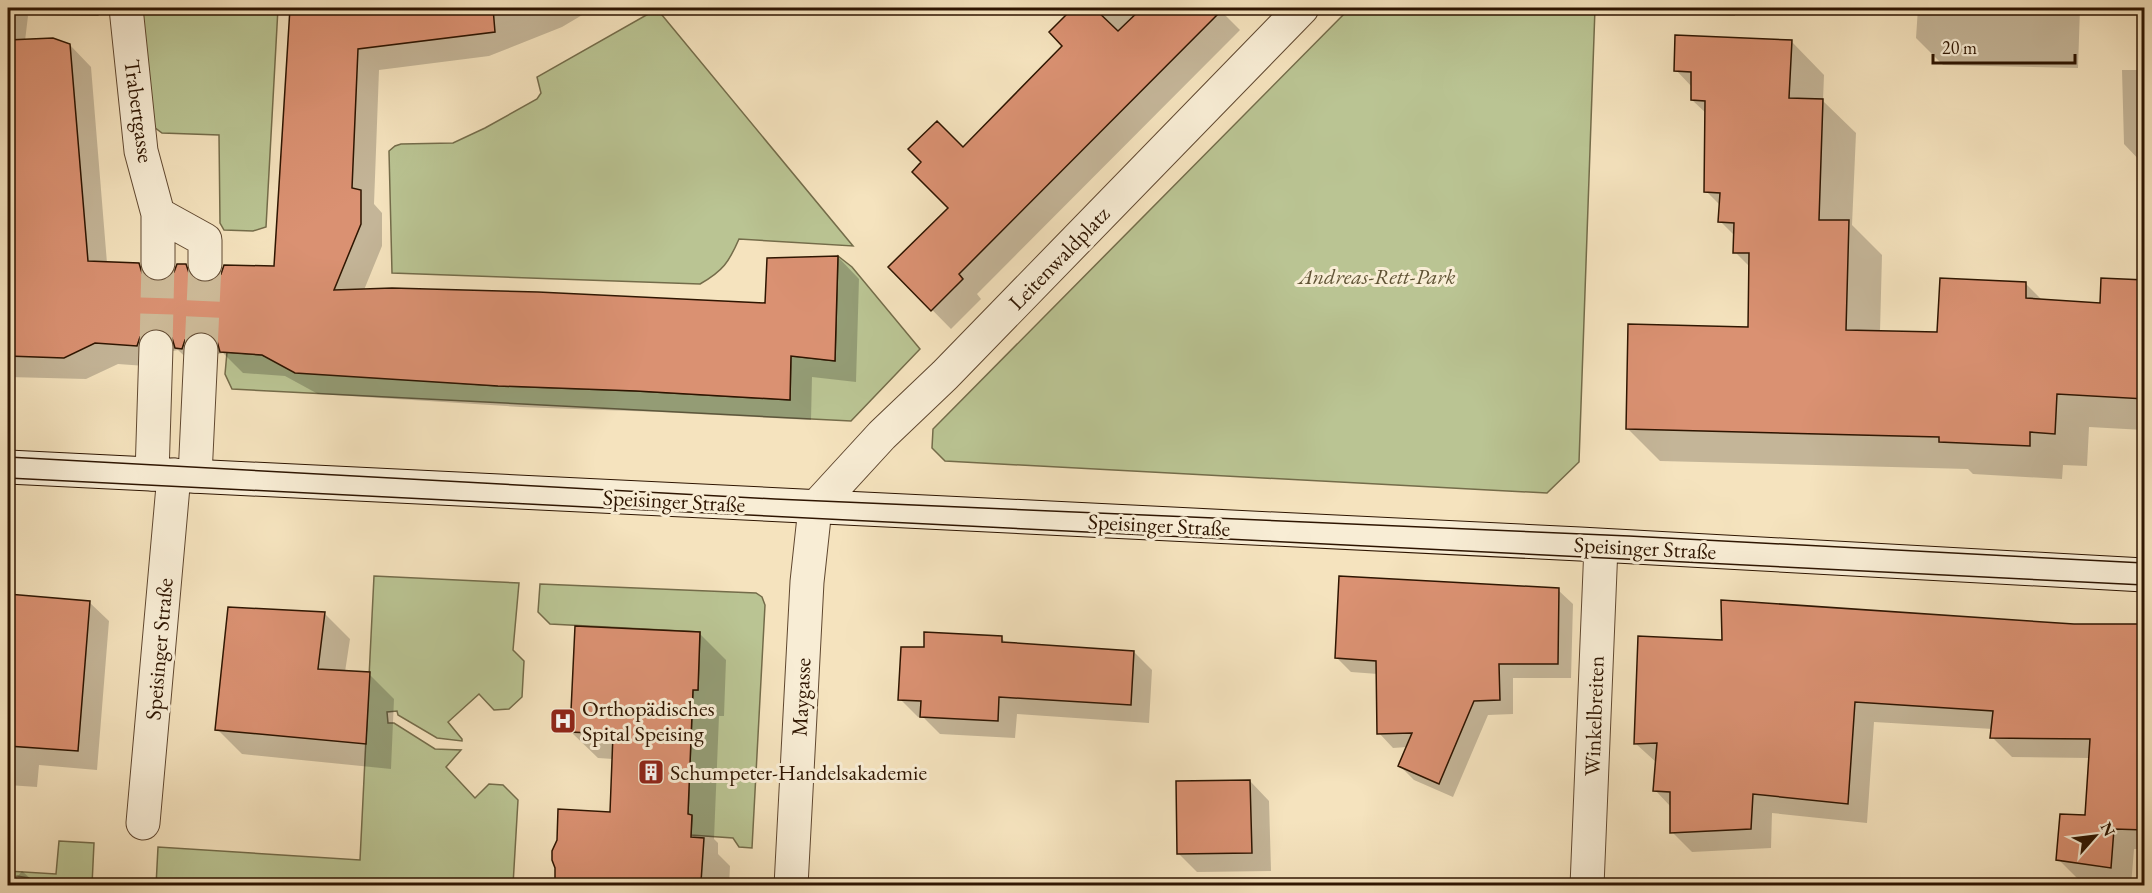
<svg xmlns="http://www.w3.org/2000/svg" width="2152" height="893" viewBox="0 0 2152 893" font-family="'EB Garamond',serif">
<rect width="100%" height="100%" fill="#f5e3be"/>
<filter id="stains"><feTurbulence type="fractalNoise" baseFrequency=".00333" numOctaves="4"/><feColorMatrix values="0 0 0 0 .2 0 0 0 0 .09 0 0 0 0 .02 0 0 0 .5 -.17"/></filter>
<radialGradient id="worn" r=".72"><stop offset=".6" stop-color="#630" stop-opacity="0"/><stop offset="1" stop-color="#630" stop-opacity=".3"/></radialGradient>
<path fill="#bac493" stroke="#746c4a" stroke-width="1.5" d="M 21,8 L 102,8 L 98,15 L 21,14 Z
M 142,8 L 278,8 L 266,227 L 253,231 L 224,230 L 220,223 L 219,135 L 162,133 L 154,127 Z
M 1350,8 L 1595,8 L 1579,462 L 1547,493 L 945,461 L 932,448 L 933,429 Z
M 657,9 L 853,246 L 739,239 C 729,262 723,271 700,284 L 392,273 L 389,151 L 395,146 L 401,144 L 453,143 L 485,128 L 537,99 L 541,93 L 537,77 Z
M 838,256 L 852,267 L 920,349 L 851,421 L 232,389 L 225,374 L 227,352 L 262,355 L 309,372 L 498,386 L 636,391 L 790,400 L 791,356 L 835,361 Z
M 374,576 L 519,583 L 513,650 L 524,661 L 522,697 L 509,709 L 494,710 L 479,694 L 448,722 L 462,739 L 462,741 L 437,738 L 398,715 L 397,711 L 387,712 L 388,723 L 394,723 L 435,749 L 461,750 L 446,767 L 475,798 L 489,784 L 503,785 L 518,800 L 513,885 L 156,886 L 158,847 L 360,860 Z
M 540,584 L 756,593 L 762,597 L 765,605 L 752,848 L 739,847 L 733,838 L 691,835 L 692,816 L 688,814 L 693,690 L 698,690 L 700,632 L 550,624 L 538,612 Z
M 59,841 L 94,843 L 92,885 L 35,885 L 29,878 L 17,876 L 8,885 L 8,871 L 56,874 Z"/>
<path fill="#0003" d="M 8,8 L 19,8 L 28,16 L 25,41 L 70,45 L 91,67 L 107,263 L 139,264 L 158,283 L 169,280 L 186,265 L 204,284 L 275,268 L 292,8 L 594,8 L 562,27 L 489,56 L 379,70 L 374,204 L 382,213 L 382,246 L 364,290 L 766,305 L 838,257 L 859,279 L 856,382 L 812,377 L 811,420 L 659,412 L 520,407 L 318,394 L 285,376 L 243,373 L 223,353 L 214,355 L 198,369 L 178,350 L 168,352 L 159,367 L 118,364 L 86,379 L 8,377 Z
M 1075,8 L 1218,8 L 1240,30 L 977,294 L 981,299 L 951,329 L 890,267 L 950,208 L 963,149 L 1064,46 L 1051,32 Z
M 1671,8 L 1735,8 L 1735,16 L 1678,14 Z
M 1918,8 L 2080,8 L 2078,68 L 1943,65 L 1916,38 Z
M 1791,41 L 1824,75 L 1823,101 L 1856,133 L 1852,225 L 1882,255 L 1880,332 L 1939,333 L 2026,284 L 2043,301 L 2102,305 L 2144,282 L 2144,430 L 2089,427 L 2087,466 L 2063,465 L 2062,479 L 1973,474 L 1968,469 L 1660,461 L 1627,428 L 1749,329 L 1750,267 L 1735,252 L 1735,236 L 1720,221 L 1721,206 L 1706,191 L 1707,114 L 1692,100 L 1692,87 L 1676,70 Z
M 2122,70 L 2144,70 L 2144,165 L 2124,144 Z
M 1558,590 L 1573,604 L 1571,678 L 1513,678 L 1513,714 L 1488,715 L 1453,797 L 1414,780 L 1400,766 L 1407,747 L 1393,748 L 1379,733 L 1378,674 L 1351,672 L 1337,658 Z
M 8,596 L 89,602 L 109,621 L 97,770 L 39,765 L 37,787 L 8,785 Z
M 325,614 L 350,639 L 345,672 L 369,674 L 394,699 L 391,769 L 242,754 L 217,729 Z
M 2074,626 L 2144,626 L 2144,849 L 2134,849 L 2131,886 L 2078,879 L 2058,859 L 2087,817 L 2090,758 L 2012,757 L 1992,737 L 1993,729 L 1874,722 L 1867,823 L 1772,813 L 1771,848 L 1692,852 L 1672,832 L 1671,807 L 1655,790 L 1657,763 L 1635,743 L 1724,641 Z
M 699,633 L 726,660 L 724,716 L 719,716 L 714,839 L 718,843 L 718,854 L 730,866 L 729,886 L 556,886 L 557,868 L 611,813 L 613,759 L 598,758 L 571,732 Z
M 1001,638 L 1008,644 L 1134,652 L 1152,670 L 1149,723 L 1017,714 L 1015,738 L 940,734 L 924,718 L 918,717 L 900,699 L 925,649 Z
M 1250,781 L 1269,801 L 1271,871 L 1197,872 L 1178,853 Z
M 22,871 L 32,880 L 36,886 L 10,886 Z
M 1762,879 L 1828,881 L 1832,886 L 1762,886 Z"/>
<path fill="#da9172" stroke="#2e1501" stroke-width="1.5" d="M 290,8 L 493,8 L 495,32 L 358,49 L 352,188 L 361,190 L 361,224 L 334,290 L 392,288 L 538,292 L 765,303 L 767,258 L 838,256 L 835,361 L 791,356 L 790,400 L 636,391 L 498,386 L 295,373 L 262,355 L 220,352 L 217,341 L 212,335 L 202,331 L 192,334 L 185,340 L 182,349 L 175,348 L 172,338 L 165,331 L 157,328 L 147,331 L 140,337 L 137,346 L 95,343 L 64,358 L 8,356 L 8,40 L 53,38 L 70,44 L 88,261 L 139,263 L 142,273 L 148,279 L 157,282 L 168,279 L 174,272 L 177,264 L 186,264 L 189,273 L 195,280 L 206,283 L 215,280 L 221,274 L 224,265 L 274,266 Z
M 1073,8 L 1094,8 L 1118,31 L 1142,8 L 1224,8 L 959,274 L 963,279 L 931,311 L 888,267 L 948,208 L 912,172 L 921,162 L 908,149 L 937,121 L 963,147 L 1062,46 L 1049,32 Z
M 1675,35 L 1792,40 L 1789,98 L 1823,99 L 1819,220 L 1849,220 L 1846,330 L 1937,332 L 1940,278 L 2026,282 L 2026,298 L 2100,303 L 2101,278 L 2145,280 L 2145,399 L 2057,394 L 2055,434 L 2030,432 L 2030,446 L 1939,442 L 1939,437 L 1626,429 L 1628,324 L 1748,327 L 1749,253 L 1733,253 L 1734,223 L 1718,222 L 1720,193 L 1704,192 L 1705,101 L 1691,100 L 1691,72 L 1674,71 Z
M 1339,576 L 1559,588 L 1558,664 L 1499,664 L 1500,700 L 1474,701 L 1439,784 L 1398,766 L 1412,733 L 1377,734 L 1376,661 L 1335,658 Z
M 8,594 L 90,601 L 78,751 L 8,746 Z
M 1721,600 L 2074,624 L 2145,624 L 2145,830 L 2114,829 L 2111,868 L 2056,860 L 2060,814 L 2085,815 L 2090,739 L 1990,738 L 1993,711 L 1855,702 L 1848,804 L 1753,794 L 1751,829 L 1670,833 L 1670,792 L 1653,791 L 1657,743 L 1634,744 L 1638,636 L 1722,640 Z
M 228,607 L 325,612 L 318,669 L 370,672 L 366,744 L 215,730 Z
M 575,626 L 700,632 L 698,690 L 693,690 L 688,814 L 692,815 L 691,837 L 704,838 L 701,882 L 689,881 L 689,885 L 555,885 L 555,868 L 552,860 L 552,851 L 557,840 L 558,809 L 610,812 L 613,734 L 570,732 Z
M 924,632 L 1002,636 L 1002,642 L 1134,651 L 1131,705 L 999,697 L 998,721 L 920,717 L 921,701 L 898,700 L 901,647 L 924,647 Z
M 1250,780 L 1252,853 L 1177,854 L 1176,781 Z"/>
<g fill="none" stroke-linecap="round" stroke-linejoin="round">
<path stroke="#cdba98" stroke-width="33" stroke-dasharray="33 16" stroke-linecap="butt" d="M 156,347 L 158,263
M 201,350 L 205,264"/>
<defs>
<path id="minor" d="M 126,8 L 141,151 L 158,214 L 158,263
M 158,214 L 205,240 L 205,264
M 152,474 L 156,347
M 195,476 L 201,350
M 143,823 L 174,475
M 791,886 L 807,582 L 815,508 L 882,435 L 945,375 L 1302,8
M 1587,886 L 1601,546"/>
<path id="secondary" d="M 8,467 L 1580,544 L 2144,575"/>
</defs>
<use href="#minor" stroke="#604830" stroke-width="35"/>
<use href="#secondary" stroke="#2e1501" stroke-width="35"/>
<use href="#minor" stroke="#f8edd5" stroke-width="33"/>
<use href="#secondary" stroke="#f8edd5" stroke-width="33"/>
<path stroke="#2e1501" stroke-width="1.5" d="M 8,457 L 775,499 L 1629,536 L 2144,563
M 8,478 L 2144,585"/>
</g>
<defs>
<symbol id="hospital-square" viewBox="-11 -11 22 22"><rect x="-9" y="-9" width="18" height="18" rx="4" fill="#8f2418" stroke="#f8edd5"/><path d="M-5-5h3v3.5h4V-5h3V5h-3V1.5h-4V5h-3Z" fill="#fff"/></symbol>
<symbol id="building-square" viewBox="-11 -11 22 22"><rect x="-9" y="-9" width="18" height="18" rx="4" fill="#8f2418" stroke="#f8edd5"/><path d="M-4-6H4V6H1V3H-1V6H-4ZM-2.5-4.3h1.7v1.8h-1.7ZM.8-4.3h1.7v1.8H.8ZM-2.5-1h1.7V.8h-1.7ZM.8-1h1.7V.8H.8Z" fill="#fff"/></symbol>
</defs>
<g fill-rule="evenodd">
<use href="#hospital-square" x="548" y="706" width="30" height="30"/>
<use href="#building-square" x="636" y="757" width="30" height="30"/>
</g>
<g text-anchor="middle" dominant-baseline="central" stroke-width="6" stroke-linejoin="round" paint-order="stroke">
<g font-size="22" fill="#2e1501" stroke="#f8edd5">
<text transform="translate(139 111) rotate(82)">Trabertgasse</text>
<text transform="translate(1059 258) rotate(-46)">Leitenwaldplatz</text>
<text transform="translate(674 501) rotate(3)">Speisinger Straße</text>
<text transform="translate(1159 525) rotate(3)">Speisinger Straße</text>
<text transform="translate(1645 548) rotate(3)">Speisinger Straße</text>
<text transform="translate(159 649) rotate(-85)">Speisinger Straße</text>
<text transform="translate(801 697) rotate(-87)">Maygasse</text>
<text transform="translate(1594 716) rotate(-88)">Winkelbreiten</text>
</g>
<g font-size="22" font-style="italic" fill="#5f5234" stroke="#f8edd5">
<text x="1377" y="276">Andreas-Rett-Park</text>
</g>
<g font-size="22" fill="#2e1501" stroke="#f8edd5" text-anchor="start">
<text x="582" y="708">Orthopädisches<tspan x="582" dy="25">Spital Speising</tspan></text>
<text x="670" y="772">Schumpeter-Handelsakademie</text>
</g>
</g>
<rect width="2152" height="893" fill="none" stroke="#f5e3be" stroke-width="30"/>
<rect x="9" y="9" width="2134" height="875" fill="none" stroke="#2e1501" stroke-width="3"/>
<rect x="15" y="15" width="2122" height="863" fill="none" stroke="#2e1501" stroke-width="1.5"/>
<g transform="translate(2095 836) rotate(62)" stroke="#f8edd5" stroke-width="4.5" paint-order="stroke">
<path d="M0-4.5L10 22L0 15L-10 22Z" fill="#2e1501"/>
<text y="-9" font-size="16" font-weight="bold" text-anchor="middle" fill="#2e1501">N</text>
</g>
<path d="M1933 54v9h142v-9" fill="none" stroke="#2e1501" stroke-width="3"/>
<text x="1942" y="54" font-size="18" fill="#2e1501" stroke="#f8edd5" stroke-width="4.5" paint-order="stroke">20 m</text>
<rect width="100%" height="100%" filter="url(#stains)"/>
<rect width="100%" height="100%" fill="url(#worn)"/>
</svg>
